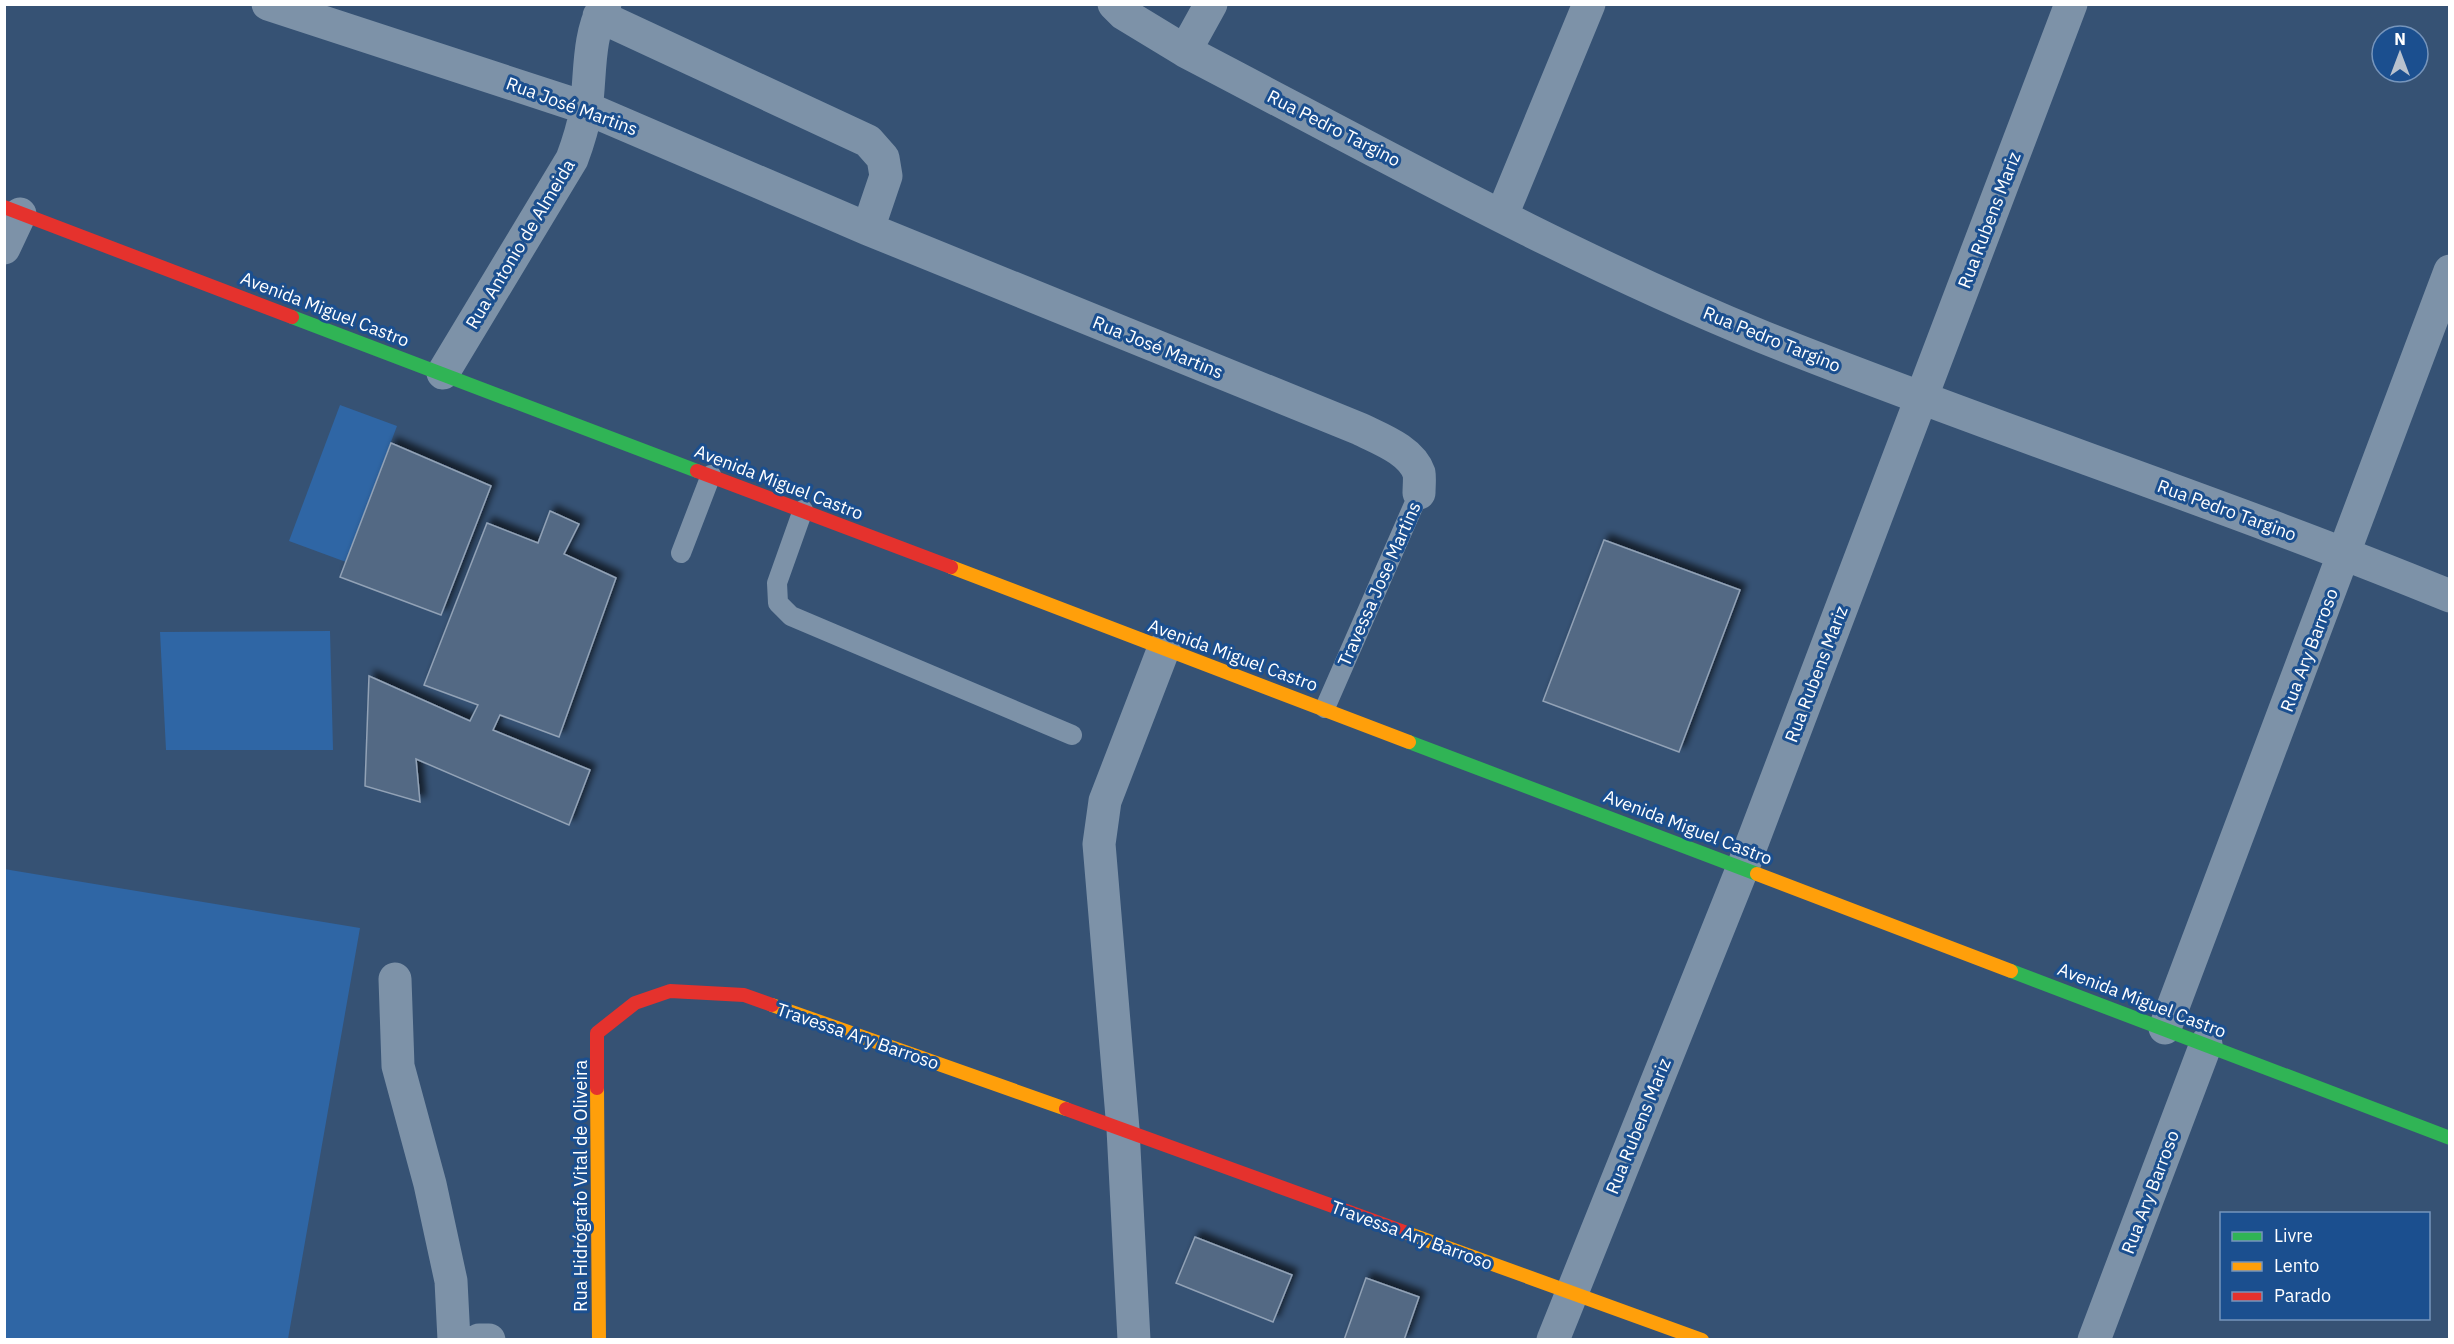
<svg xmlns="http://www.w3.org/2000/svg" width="2454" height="1344" viewBox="0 0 2454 1344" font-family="'IBM Plex Sans',sans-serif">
<defs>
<filter id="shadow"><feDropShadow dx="5.5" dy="-5.5" stdDeviation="3" flood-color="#0009"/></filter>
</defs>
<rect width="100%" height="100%" fill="#365274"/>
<path fill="#2f66a5" d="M 340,405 L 397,426 L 346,562 L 289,541 Z
M 330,631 L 333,750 L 166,750 L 160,632 Z
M 4,869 L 360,928 L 288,1339 L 5,1339 Z"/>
<path fill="#526984" stroke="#92a2b6" stroke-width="1.5" filter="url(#shadow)" d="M 391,443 L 491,486 L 441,615 L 340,577 Z
M 550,511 L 579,524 L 564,554 L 616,578 L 559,737 L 500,715 L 493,730 L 590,770 L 569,825 L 416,759 L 420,802 L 365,786 L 369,676 L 470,721 L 478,705 L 424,685 L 487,523 L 538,543 Z
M 1604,540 L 1740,590 L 1679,752 L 1543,701 Z
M 1195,1237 L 1292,1275 L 1273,1322 L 1176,1283 Z
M 1366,1278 L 1419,1297 L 1404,1340 L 1344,1340 Z"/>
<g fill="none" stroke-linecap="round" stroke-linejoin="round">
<path stroke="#7d92a8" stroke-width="20" d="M 803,510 L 777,583 L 778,603 L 791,616 L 1072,735
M 681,553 L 711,475
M 1325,708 L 1419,493"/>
<path stroke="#7d92a8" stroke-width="33" d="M 268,4 L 586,108 L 868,229 L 1360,429 C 1380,439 1411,450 1419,473 C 1420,478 1419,487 1419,493
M 1114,4 L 1124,14 L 1185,51 C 1375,150 1564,256 1763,337 C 1990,428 2223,503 2450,596
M 599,16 L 868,141 L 883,158 L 886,176 L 868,229
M 1185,51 L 1211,4
M 1502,215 L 1589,4
M 4,248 L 20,214
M 443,373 L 572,159 C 578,143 583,127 586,110 C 591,73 587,38 605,4
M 395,979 L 398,1066 L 430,1184 L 451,1281 L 454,1340
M 2165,1028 L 2450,271
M 479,1340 L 489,1340
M 1134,1340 L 1123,1129 L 1099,844 L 1105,801 L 1164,648
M 1553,1340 L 1743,867 L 2071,4
M 2094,1340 L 2206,1044"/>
<path stroke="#30b455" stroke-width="14" d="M 292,317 L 697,471
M 1409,742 L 1757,874
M 2011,971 L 2450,1138"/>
<path stroke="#ff9f0a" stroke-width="14" d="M 951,567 L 1409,742
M 1757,874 L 2011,971
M 772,1005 L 1066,1109
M 597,1088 L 599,1340
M 1407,1233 L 1702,1340"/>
<path stroke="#e5322d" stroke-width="14" d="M 4,207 L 292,317
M 697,471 L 951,567
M 597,1088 L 597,1033 L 635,1003 L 670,991 L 744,995 L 772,1005
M 1066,1109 L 1407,1233"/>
</g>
<g text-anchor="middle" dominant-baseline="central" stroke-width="6" stroke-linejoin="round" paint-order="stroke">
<g font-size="18" fill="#fff" stroke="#1b4f8f">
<text transform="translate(572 106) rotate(20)">Rua José Martins</text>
<text transform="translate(1334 128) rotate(27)">Rua Pedro Targino</text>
<text transform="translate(1989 220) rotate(-69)">Rua Rubens Mariz</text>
<text transform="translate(520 244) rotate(-59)">Rua Antonio de Almeida</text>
<text transform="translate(325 309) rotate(21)">Avenida Miguel Castro</text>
<text transform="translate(1772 339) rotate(22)">Rua Pedro Targino</text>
<text transform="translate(1158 347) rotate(22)">Rua José Martins</text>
<text transform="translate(779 482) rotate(21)">Avenida Miguel Castro</text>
<text transform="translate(2227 510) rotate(20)">Rua Pedro Targino</text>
<text transform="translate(1379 584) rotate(-66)">Travessa Jose Martins</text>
<text transform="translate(2309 650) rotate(-69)">Rua Ary Barroso</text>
<text transform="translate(1233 655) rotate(20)">Avenida Miguel Castro</text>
<text transform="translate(1816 674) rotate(-69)">Rua Rubens Mariz</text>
<text transform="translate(1688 827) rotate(21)">Avenida Miguel Castro</text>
<text transform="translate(2142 1000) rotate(21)">Avenida Miguel Castro</text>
<text transform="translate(858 1036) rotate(19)">Travessa Ary Barroso</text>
<text transform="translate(1638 1126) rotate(-68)">Rua Rubens Mariz</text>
<text transform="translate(580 1186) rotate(-90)">Rua Hidrógrafo Vital de Oliveira</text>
<text transform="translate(2150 1192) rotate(-69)">Rua Ary Barroso</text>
<text transform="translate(1412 1235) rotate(20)">Travessa Ary Barroso</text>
</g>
</g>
<rect width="2454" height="1344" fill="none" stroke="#ffffff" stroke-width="12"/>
<rect x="2220" y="1212" width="210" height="108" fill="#1b4f8f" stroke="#7695bc" stroke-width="1.5"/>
<rect x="2232" y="1232" width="30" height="9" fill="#30b455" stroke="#7695bc" stroke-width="1.5"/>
<text x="2274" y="1242" font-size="18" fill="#ffffff">Livre</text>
<rect x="2232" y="1262" width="30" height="9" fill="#ff9f0a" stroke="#7695bc" stroke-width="1.5"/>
<text x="2274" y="1272" font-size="18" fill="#ffffff">Lento</text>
<rect x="2232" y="1292" width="30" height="9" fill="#e5322d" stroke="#7695bc" stroke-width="1.5"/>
<text x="2274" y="1302" font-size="18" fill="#ffffff">Parado</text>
<g transform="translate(2400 54)"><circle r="28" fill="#1b4f8f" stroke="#7695bc" stroke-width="1.5"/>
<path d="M0-4.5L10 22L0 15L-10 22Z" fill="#b9c2ce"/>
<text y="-9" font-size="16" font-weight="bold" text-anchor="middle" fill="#ffffff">N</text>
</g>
</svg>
